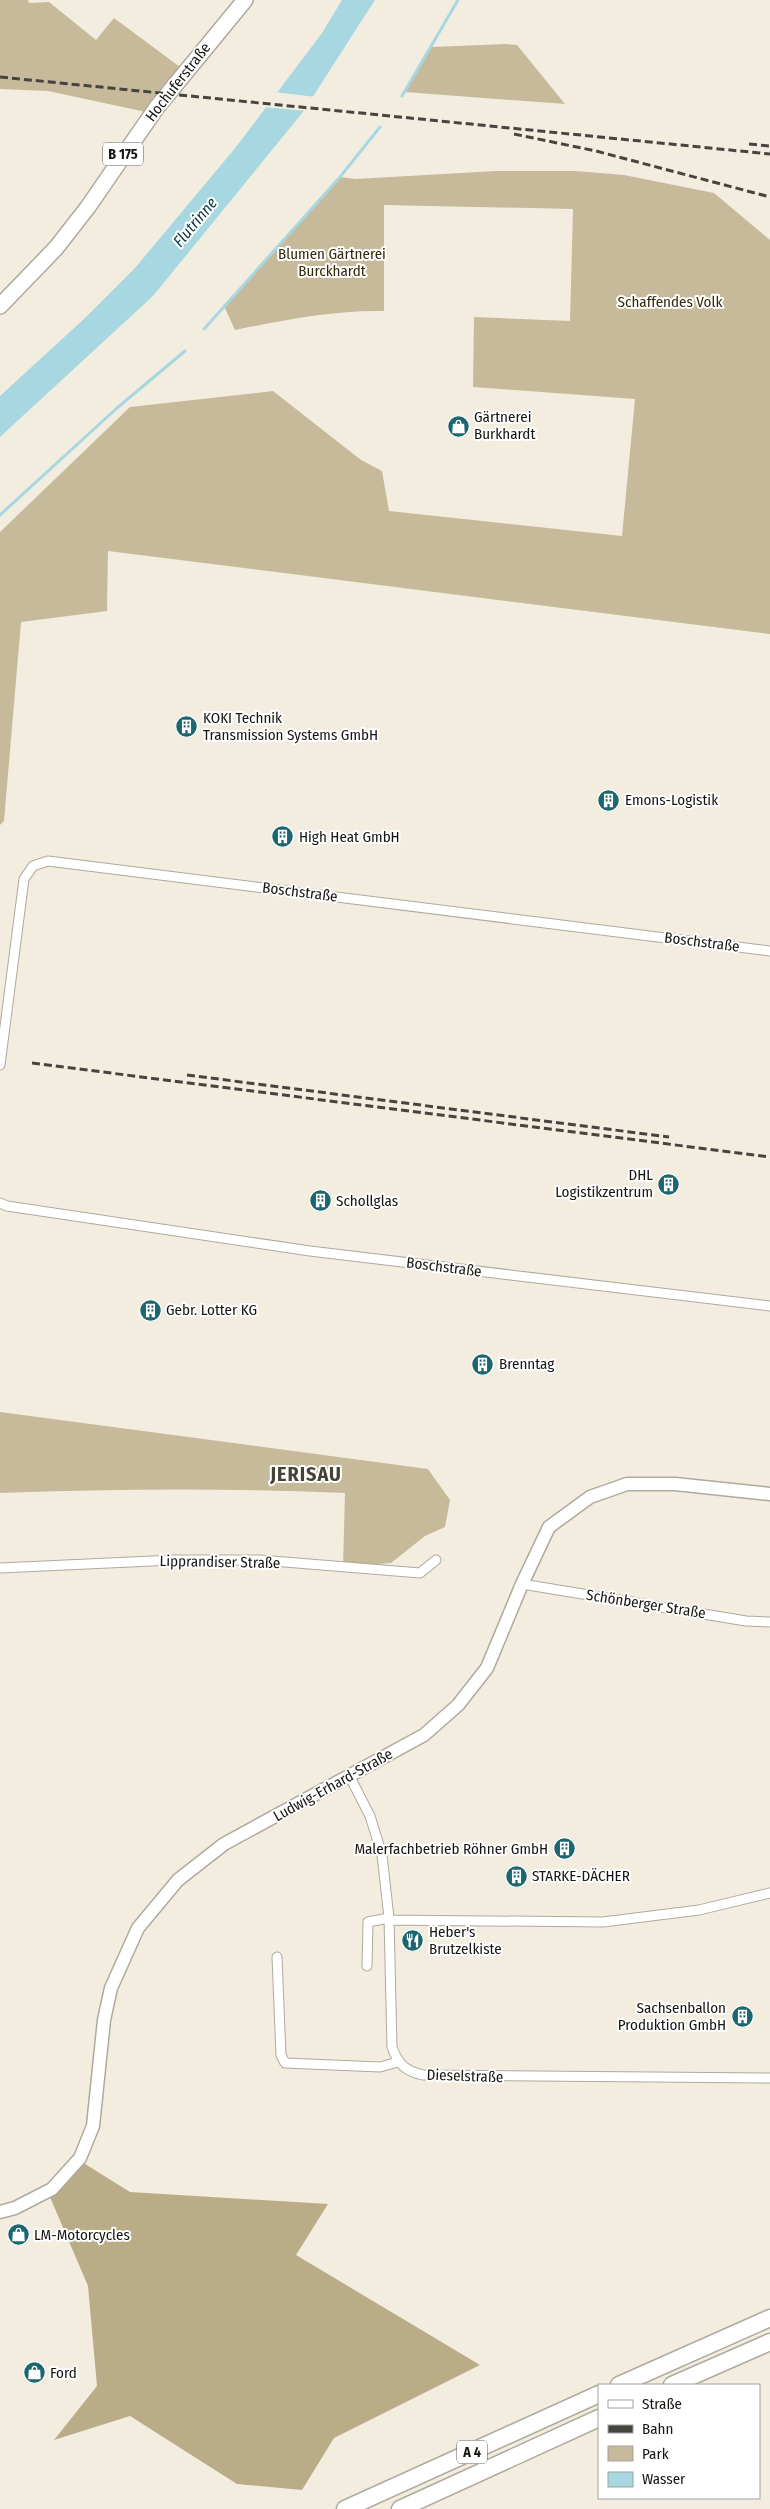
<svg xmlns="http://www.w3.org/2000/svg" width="770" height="2509" viewBox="0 0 770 2509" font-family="'Fira Sans Condensed',sans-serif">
<rect width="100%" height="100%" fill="#f3ede0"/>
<path fill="#c7ba9a" d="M 0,0 L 28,0 L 29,3 L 49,2 L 96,40 L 114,18 L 180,67 L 146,112 L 48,91 L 0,89 Z
M 506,44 L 517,45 L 565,104 L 405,92 L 432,47 Z
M 496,171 L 575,171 L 624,175 L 714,193 L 770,240 L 770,634 L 108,551 L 107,611 L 21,622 L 4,821 L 0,825 L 0,532 L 130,407 L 273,391 L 361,460 L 382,471 L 389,511 L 622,536 L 635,399 L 473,387 L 474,317 L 570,321 L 573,209 L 384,205 L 384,311 C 334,310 284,320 235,330 L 224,306 L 340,177 L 356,179 Z
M 0,1412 L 428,1469 L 450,1500 L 445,1527 L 425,1536 L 391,1563 L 343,1567 L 345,1493 C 230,1488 115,1489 0,1493 Z"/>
<path fill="#bbac88" d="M 82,2162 L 130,2192 L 328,2204 L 296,2255 L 480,2365 L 334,2438 L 302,2490 L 237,2484 L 130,2416 L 54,2440 L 97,2386 L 88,2286 L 50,2197 L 67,2182 Z"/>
<path fill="#a7d8e1" d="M 342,0 L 375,0 L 303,112 L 153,296 L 0,437 L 0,396 L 85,318 L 135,268 L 236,147 L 322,33 Z"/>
<path fill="#f3ede0" d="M 274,92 L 316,97 L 306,111 L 263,107 Z"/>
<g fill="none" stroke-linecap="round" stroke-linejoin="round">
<path stroke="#a7d8e1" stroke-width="3" d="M 402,96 L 458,0
M 204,329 L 340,177 L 380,127
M 0,515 L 117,408 L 185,351"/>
<defs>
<path id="street" d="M 0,1065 L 24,879 L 33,866 L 48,861 L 770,951
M 0,1203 L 7,1206 L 310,1251 L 770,1306
M 0,1568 L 174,1560 L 260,1560 L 420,1573 L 436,1560
M 522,1584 L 746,1621 L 770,1622
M 350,1777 L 370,1816 L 382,1855 L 389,1918 L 392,2047 C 398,2064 405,2071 423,2075 L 770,2078
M 388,1920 L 603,1922 L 699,1910 L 770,1893
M 277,1957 L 281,2055 L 285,2063 L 380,2067 L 398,2062
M 367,1966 L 368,1922 L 389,1918"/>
<path id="secondary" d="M 0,2212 L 15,2208 L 52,2189 L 80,2158 L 93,2126 L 104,2020 L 111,1988 L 138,1928 L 178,1880 L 224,1844 L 424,1735 L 458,1705 L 487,1668 L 522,1584 L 549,1527 L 590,1497 L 627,1484 L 675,1484 L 770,1494"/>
<path id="primary" d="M 0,306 L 56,248 L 88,207 L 157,107 L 245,0"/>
<path id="highway" d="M 619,2385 L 770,2318
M 672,2385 L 770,2342
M 345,2509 L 599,2394
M 400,2509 L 599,2418"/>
</defs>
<use href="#street" stroke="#afaa9e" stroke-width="11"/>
<use href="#secondary" stroke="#afaa9e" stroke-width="15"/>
<use href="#primary" stroke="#afaa9e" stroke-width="18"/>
<use href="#highway" stroke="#afaa9e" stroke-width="19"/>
<use href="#street" stroke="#fff" stroke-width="9"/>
<use href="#secondary" stroke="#fff" stroke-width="12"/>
<use href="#primary" stroke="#fff" stroke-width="15"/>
<use href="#highway" stroke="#fff" stroke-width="16"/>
<path stroke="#46443e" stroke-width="3" stroke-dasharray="8 4" stroke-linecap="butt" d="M 0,77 L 770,154
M 514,134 L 596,151 L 770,197
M 749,144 L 770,146
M 32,1063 L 770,1157
M 187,1075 L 669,1137"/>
</g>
<defs>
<symbol id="shop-disc" viewBox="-11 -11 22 22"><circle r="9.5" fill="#1c6672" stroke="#fff"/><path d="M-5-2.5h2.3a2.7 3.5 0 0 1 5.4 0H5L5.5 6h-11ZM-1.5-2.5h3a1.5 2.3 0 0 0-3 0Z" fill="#fff"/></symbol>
<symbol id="building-disc" viewBox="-11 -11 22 22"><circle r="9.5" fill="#1c6672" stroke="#fff"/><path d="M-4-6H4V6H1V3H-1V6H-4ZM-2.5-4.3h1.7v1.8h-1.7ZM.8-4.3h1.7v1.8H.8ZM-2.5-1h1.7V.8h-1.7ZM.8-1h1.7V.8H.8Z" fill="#fff"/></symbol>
<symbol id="restaurant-disc" viewBox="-11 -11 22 22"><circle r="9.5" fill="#1c6672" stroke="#fff"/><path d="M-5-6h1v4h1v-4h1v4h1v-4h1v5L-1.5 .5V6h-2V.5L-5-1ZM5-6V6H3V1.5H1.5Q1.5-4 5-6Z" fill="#fff"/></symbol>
</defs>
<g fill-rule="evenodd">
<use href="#shop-disc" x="446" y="414" width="25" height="25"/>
<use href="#building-disc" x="174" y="714" width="25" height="25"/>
<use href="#building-disc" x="596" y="788" width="25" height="25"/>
<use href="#building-disc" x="270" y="824" width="25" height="25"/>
<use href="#building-disc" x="656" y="1172" width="25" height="25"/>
<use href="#building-disc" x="308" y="1188" width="25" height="25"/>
<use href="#building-disc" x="138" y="1298" width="25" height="25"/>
<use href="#building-disc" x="470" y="1352" width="25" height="25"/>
<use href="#building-disc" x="552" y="1836" width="25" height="25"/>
<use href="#building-disc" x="504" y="1864" width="25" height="25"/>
<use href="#restaurant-disc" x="400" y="1928" width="25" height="25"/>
<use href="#building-disc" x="730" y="2004" width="25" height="25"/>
<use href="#shop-disc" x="6" y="2222" width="25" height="25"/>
<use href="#shop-disc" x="22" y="2360" width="25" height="25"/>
</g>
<g text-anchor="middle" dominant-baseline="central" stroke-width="4" stroke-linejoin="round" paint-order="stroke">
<g fill="#fff" stroke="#5d5b58" stroke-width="1">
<rect x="103" y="142.5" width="40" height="23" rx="4"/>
<rect x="457" y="2440.5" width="30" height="23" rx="4"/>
</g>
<g font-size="14" font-weight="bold" fill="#171511">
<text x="123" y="154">B 175</text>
<text x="472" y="2452">A 4</text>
</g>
<g font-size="15" fill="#171511" stroke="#fff">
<text transform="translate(178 82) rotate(-52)">Hochuferstraße</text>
<text transform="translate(300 892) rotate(7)">Boschstraße</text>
<text transform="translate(702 942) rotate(7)">Boschstraße</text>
<text transform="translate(444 1267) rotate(7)">Boschstraße</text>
<text transform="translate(220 1562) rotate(1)">Lipprandiser Straße</text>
<text transform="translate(646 1604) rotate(9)">Schönberger Straße</text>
<text transform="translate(333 1785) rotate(-29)">Ludwig-Erhard-Straße</text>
<text transform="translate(465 2076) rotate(2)">Dieselstraße</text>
</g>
<g font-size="15" fill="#352909" stroke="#fff">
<text x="332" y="254">Blumen Gärtnerei<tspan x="332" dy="17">Burckhardt</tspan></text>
<text x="670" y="302">Schaffendes Volk</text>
</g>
<g font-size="15" fill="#171511" stroke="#fff" text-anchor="start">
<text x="474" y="417">Gärtnerei<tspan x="474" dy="17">Burkhardt</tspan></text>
<text x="203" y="718">KOKI Technik<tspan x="203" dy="17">Transmission Systems GmbH</tspan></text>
<text x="625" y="800">Emons-Logistik</text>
<text x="299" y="837">High Heat GmbH</text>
<text x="653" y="1175" text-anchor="end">DHL<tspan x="653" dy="17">Logistikzentrum</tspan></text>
<text x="336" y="1201">Schollglas</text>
<text x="166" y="1310">Gebr. Lotter KG</text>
<text x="499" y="1364">Brenntag</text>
<text x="548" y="1849" text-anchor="end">Malerfachbetrieb Röhner GmbH</text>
<text x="532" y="1876">STARKE-DÄCHER</text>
<text x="429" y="1932">Heber's<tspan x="429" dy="17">Brutzelkiste</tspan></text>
<text x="726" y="2008" text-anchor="end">Sachsenballon<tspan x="726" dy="17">Produktion GmbH</tspan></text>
<text x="34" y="2235">LM-Motorcycles</text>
<text x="50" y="2373">Ford</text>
</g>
<g font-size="16" font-style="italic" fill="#0c3b42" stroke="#fff">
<text transform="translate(195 222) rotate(-50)">Flutrinne</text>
</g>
<g font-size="20" font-weight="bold" letter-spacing="1" fill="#474238" stroke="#fff">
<text x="306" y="1474">JERISAU</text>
</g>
</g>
<rect x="598" y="2384" width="162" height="115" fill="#ffffff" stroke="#a2a1a0"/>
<rect x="608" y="2400" width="25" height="8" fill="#ffffff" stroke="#a2a1a0"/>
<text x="642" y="2409" font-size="15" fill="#171511">Straße</text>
<rect x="608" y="2425" width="25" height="8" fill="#46443e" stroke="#a2a1a0"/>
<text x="642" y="2434" font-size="15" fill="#171511">Bahn</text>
<rect x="608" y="2446" width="25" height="15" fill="#c7ba9a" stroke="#a2a1a0"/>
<text x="642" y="2459" font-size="15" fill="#171511">Park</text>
<rect x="608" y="2472" width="25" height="15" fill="#a7d8e1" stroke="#a2a1a0"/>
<text x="642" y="2484" font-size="15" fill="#171511">Wasser</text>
</svg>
